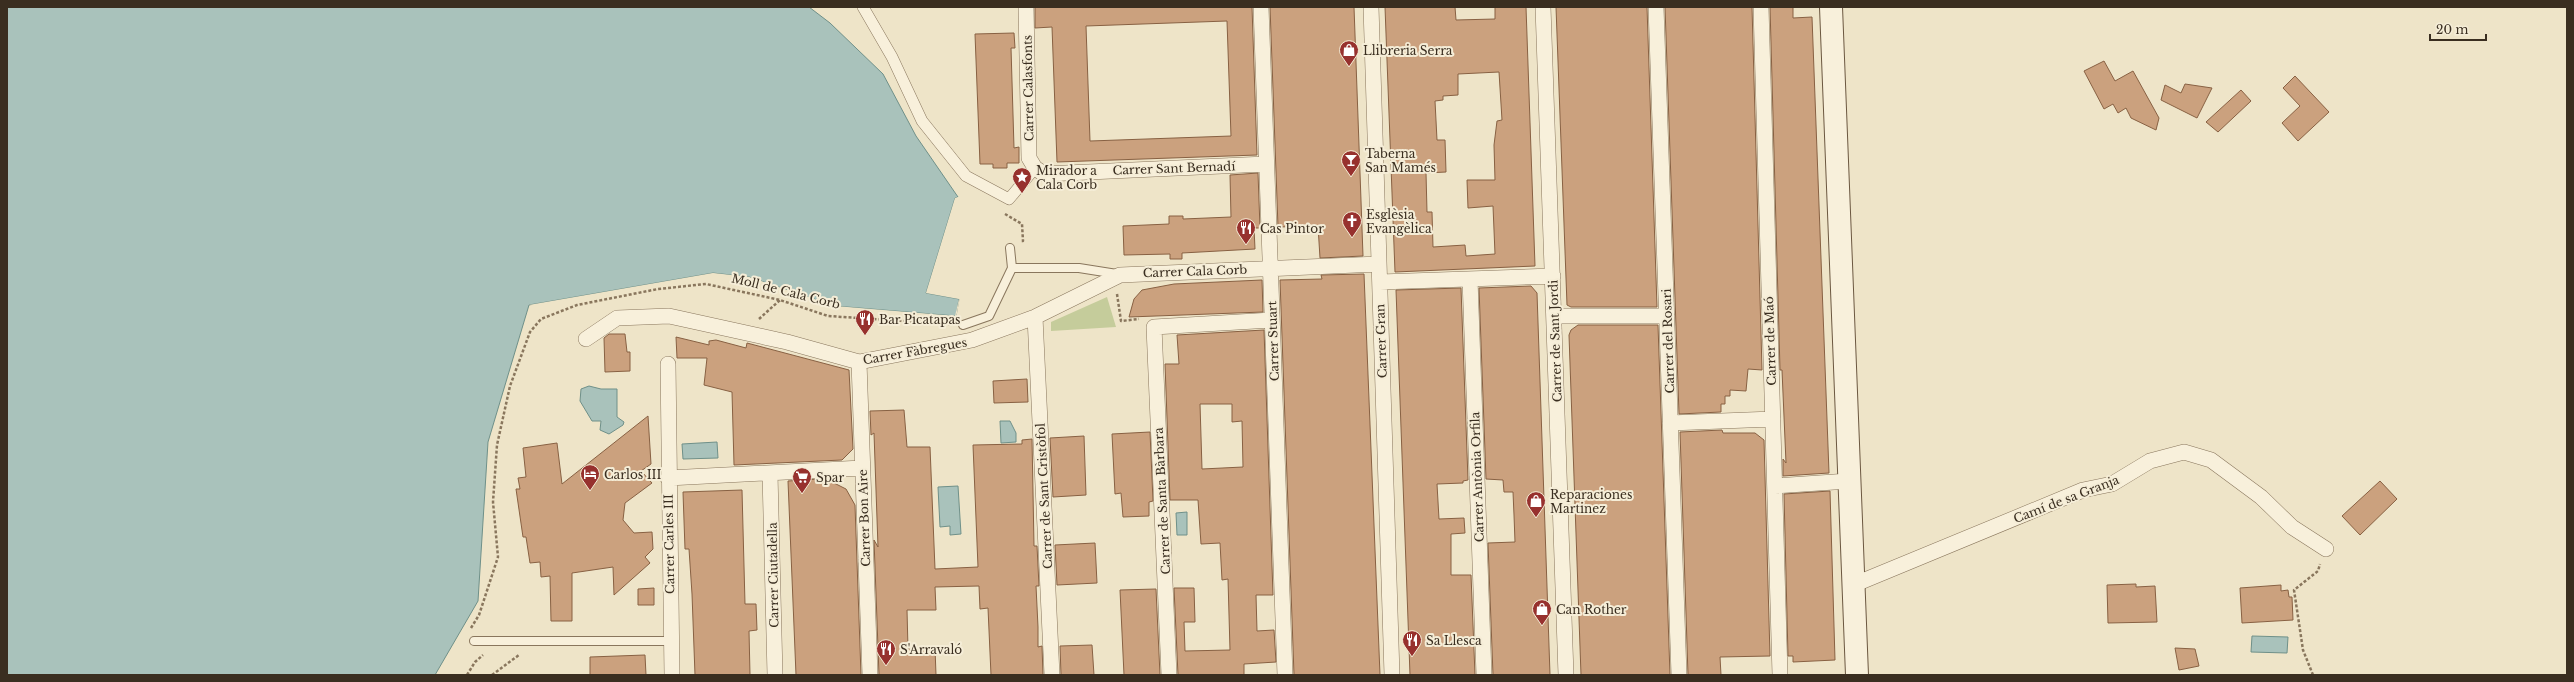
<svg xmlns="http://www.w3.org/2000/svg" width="2574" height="682" viewBox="0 0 2574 682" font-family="'Libre Baskerville',serif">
<rect width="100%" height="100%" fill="#eee4c8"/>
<path fill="#c5cc9b" d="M 1107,297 L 1116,327 L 1051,331 L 1051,322 Z"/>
<path fill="#a9c2bb" stroke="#6f9089" d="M 7,7 L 809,7 L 830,23 L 883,74 L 916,136 L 958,197 L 955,198 L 926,293 L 959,299 L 956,316 L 835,306 L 749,277 L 713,273 L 529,305 L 488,442 L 478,601 L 435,675 L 7,675 Z
M 589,386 L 601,389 L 617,389 L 617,417 L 624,422 L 623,425 L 609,434 L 600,430 L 601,421 L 592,421 L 580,401 L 581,389 Z
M 1000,421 L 1010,421 L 1016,433 L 1016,442 L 1001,443 Z
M 717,442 L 718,458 L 683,459 L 682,444 Z
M 958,486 L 961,534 L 950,535 L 950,526 L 940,527 L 938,487 Z
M 1187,512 L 1187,535 L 1177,535 L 1176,513 Z
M 2252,636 L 2288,637 L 2287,653 L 2251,652 Z"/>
<path fill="#eee4c8" d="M 958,197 L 960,199 L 956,200 L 929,292 L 960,297 L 956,318 L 834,308 L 749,279 L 713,275 L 535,306 L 529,305 L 713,273 L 749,277 L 835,306 L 955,316 L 959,299 L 926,293 L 955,198 Z"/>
<path fill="#cba17e" stroke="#886143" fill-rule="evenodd" d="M 1035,7 L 1252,7 L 1257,155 L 1057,162 L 1052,27 L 1035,28 ZM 1227,21 L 1231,136 L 1090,141 L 1086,26 Z
M 1270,7 L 1354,7 L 1363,256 L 1320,258 L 1318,226 L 1278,227 Z
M 1385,7 L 1455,7 L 1456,20 L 1495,19 L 1495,7 L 1526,7 L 1535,266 L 1395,272 ZM 1499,72 L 1502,120 L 1497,121 L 1494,145 L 1495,180 L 1467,180 L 1468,208 L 1493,206 L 1495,254 L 1466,256 L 1465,245 L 1433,247 L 1432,212 L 1427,212 L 1426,173 L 1446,172 L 1445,140 L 1437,140 L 1435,101 L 1443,100 L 1443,96 L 1458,95 L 1458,74 Z
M 1556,7 L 1647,7 L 1657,307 L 1571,307 L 1567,305 Z
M 1665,7 L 1752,7 L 1762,370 L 1748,369 L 1746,391 L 1730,390 L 1730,396 L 1725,396 L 1725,404 L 1721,404 L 1721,412 L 1679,414 Z
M 1770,7 L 1793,7 L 1793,18 L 1812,17 L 1829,473 L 1783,476 L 1783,459 L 1786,463 L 1782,370 L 1780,370 Z
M 1014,33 L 1015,48 L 1011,48 L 1014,148 L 1019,147 L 1019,163 L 1007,163 L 1007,168 L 993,168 L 993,164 L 980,164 L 975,34 Z
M 2104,61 L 2115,81 L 2133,71 L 2159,118 L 2156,130 L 2131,118 L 2126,108 L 2118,113 L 2113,104 L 2104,109 L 2084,71 Z
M 2295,76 L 2329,112 L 2298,141 L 2282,123 L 2300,106 L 2283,88 Z
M 2185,84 L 2212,88 L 2197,118 L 2161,100 L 2165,85 L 2181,93 Z
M 2241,90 L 2251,101 L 2218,132 L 2206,122 Z
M 1258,173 L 1260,228 L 1254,228 L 1255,249 L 1182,253 L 1182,259 L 1170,259 L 1170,254 L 1124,255 L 1123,226 L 1169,224 L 1169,216 L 1183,216 L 1183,219 L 1231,217 L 1230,175 Z
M 1364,274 L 1380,675 L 1294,675 L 1280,280 L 1322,279 L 1321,275 Z
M 1262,280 L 1263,312 L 1129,317 L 1134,299 L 1142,290 L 1174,284 Z
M 1531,286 L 1537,293 L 1550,675 L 1493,675 L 1488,543 L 1515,542 L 1514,515 L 1513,492 L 1504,492 L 1503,480 L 1486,479 L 1479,288 Z
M 1461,288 L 1468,480 L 1463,481 L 1463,483 L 1437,484 L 1439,519 L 1464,518 L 1465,533 L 1451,534 L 1451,575 L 1471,575 L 1475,675 L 1410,675 L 1396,290 Z
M 1578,325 L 1658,325 L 1670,675 L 1581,675 L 1569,335 L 1571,330 Z
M 1264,330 L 1273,595 L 1256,595 L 1257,631 L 1274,630 L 1276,662 L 1244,664 L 1244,675 L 1178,675 L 1174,588 L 1194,588 L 1195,622 L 1184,622 L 1185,651 L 1230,650 L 1228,579 L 1222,580 L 1220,543 L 1201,544 L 1198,500 L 1170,500 L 1165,364 L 1179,364 L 1177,335 ZM 1200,404 L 1232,404 L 1232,422 L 1242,421 L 1243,467 L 1202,469 Z
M 609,334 L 625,334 L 627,352 L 630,352 L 630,371 L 605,372 L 604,338 Z
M 676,337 L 709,345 L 709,341 L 716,340 L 746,348 L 747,343 L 849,370 L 853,449 L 842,460 L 734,465 L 732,392 L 704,385 L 707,358 L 677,358 Z
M 1027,379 L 1028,402 L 994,403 L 993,381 Z
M 904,410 L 907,447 L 930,447 L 935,569 L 978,567 L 973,445 L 1022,444 L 1022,440 L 1032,439 L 1034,546 L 1037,546 L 1039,586 L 1036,586 L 1038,627 L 1038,647 L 1042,646 L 1043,675 L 991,675 L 988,608 L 980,609 L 979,586 L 935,587 L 936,610 L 907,610 L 908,649 L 935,648 L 936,675 L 879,675 L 874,540 L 878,547 L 874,433 L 871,435 L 870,411 Z
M 648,416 L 651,464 L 641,471 L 652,483 L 625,503 L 623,520 L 634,533 L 652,532 L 653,549 L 645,557 L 650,563 L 614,595 L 613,567 L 572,573 L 572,621 L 551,621 L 550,576 L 541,577 L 540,562 L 530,563 L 526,537 L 523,537 L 516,489 L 520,489 L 518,478 L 526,477 L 523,448 L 557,443 L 562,484 Z
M 1722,430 L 1723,433 L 1755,433 L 1764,440 L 1770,656 L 1720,657 L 1721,675 L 1688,675 L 1680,432 Z
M 1150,432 L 1153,501 L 1149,502 L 1149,516 L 1123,517 L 1121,493 L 1115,494 L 1112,434 Z
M 1084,436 L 1086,495 L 1053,497 L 1050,438 Z
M 834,478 L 834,483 L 846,489 L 855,505 L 861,675 L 796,675 L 788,481 Z
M 2380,481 L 2397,499 L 2360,535 L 2342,516 Z
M 742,490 L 745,604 L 756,604 L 757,630 L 749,631 L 750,675 L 695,675 L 692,594 L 689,549 L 685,549 L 683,492 Z
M 1830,491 L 1835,660 L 1793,662 L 1793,656 L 1788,656 L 1784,494 Z
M 1095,543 L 1097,583 L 1057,585 L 1055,545 Z
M 2136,584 L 2136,587 L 2155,586 L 2157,622 L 2108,623 L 2107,585 Z
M 2281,585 L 2281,591 L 2288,590 L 2289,597 L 2292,597 L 2293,620 L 2242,623 L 2240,588 Z
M 654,588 L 654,605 L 638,605 L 638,589 Z
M 1156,589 L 1160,675 L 1124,675 L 1120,590 Z
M 1092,645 L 1094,675 L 1061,675 L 1060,646 Z
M 2175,648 L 2195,649 L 2199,666 L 2179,670 Z
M 645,655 L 646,675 L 590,675 L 590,657 Z"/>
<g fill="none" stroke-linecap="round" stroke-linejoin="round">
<defs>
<path id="service" d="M 1010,248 L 1012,268
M 1012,268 L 1079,268 L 1117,274
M 963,325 L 989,316 L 1012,268
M 474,641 L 672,641"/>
<path id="pedestrian" d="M 863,7 L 892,57 L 922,121 L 966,176 L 1009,199 L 1035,168"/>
<path id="minor" d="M 1026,7 L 1029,158 L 1035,168 L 1044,174 L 1266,164
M 1261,7 L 1285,675
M 1371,7 L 1392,675
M 1543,7 L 1566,675
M 1656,7 L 1679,675
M 1761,7 L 1780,675
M 1470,279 L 1484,675
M 1380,282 L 1553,276
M 1554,316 L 1667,316
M 1035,317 L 1052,675
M 586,339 L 617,318 L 669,316 L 787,342 L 859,362 L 972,340 L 1035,317 L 1120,275 L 1379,264
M 859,362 L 870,675
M 668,364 L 672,675
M 1670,423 L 1773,419
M 770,474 L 775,675
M 668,478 L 862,468
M 1775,486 L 1849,481
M 1853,585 L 2083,490 L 2112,484 L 2150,461 L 2184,452 L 2211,460 L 2261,497 L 2292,527 L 2326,549
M 1169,675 L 1154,327 L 1272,320"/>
<path id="secondary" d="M 1831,7 L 1857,675"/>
</defs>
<use href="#service" stroke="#89765d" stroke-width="10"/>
<use href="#pedestrian" stroke="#89765d" stroke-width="12"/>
<use href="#minor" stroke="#89765d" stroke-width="16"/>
<use href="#secondary" stroke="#6b5740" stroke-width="24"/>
<path stroke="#89765d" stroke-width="2.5" stroke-dasharray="3 2" stroke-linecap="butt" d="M 1005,214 L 1022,224 L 1023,241 L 1020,241
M 1117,294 L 1121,321 L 1139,319
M 759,319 L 780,300
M 471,628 L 479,615 L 498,557 L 493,502 L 497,445 L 510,386 L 530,332 L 541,319 L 577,305 L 658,289 L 706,284 L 780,300 L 828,316 L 950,324
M 467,675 L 475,662 L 483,655
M 492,675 L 519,655
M 2313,675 L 2303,650 L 2294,590 L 2318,571 L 2320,564"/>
<use href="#service" stroke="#f8f0db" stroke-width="8"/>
<use href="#pedestrian" stroke="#f8f0db" stroke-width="11"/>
<use href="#minor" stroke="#f8f0db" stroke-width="15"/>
<use href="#secondary" stroke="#f8f0db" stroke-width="22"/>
</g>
<defs>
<symbol id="shop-pin" viewBox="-11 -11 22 30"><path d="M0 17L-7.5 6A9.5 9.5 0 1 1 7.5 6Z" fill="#97312e" stroke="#f5edd7"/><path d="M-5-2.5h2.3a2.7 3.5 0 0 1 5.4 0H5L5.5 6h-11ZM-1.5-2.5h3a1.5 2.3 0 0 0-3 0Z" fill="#fff"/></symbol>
<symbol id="bar-pin" viewBox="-11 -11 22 30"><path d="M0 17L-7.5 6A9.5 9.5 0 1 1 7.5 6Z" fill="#97312e" stroke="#f5edd7"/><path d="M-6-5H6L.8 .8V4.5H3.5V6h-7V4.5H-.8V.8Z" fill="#fff"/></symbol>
<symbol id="sight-pin" viewBox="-11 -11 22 30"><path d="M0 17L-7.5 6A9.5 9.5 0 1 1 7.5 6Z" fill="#97312e" stroke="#f5edd7"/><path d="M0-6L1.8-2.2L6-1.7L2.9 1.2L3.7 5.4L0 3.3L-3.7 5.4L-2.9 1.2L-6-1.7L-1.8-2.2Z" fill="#fff"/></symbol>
<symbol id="church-pin" viewBox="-11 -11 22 30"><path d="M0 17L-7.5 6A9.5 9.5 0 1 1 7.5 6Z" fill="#97312e" stroke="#f5edd7"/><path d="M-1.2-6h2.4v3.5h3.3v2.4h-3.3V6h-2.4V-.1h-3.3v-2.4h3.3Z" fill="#fff"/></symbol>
<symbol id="restaurant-pin" viewBox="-11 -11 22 30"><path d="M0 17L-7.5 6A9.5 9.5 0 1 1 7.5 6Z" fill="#97312e" stroke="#f5edd7"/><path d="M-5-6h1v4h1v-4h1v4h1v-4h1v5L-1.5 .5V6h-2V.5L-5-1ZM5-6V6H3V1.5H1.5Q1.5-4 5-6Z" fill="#fff"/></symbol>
<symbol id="hotel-pin" viewBox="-11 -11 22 30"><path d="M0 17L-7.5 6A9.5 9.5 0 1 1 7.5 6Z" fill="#97312e" stroke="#f5edd7"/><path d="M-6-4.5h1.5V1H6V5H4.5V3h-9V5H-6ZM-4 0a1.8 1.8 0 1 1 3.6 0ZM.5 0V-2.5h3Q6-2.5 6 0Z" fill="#fff"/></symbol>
<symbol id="supermarket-pin" viewBox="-11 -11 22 30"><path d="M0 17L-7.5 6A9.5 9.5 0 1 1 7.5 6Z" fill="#97312e" stroke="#f5edd7"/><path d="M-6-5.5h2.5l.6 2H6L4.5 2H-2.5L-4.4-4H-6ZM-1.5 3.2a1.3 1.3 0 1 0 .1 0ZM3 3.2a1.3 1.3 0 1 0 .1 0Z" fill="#fff"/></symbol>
</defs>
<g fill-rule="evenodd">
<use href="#shop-pin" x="1338" y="39" width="22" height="30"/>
<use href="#bar-pin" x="1340" y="149" width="22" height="30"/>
<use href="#sight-pin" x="1011" y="166" width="22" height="30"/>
<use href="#church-pin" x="1341" y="210" width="22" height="30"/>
<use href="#restaurant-pin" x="1235" y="217" width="22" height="30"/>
<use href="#restaurant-pin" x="854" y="308" width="22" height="30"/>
<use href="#hotel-pin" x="579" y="463" width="22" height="30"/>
<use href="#supermarket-pin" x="791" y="466" width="22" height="30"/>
<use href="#shop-pin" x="1525" y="490" width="22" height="30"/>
<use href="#shop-pin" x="1531" y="598" width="22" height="30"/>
<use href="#restaurant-pin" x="1401" y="629" width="22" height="30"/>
<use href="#restaurant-pin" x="875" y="638" width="22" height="30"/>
</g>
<g text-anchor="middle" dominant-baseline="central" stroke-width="4" stroke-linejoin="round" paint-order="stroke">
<g font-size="12" fill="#3a2e20" stroke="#f5edd7" text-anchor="start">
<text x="1363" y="50">Llibreria Serra</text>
<text x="1365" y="153">Taberna<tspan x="1365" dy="14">San Mamés</tspan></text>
<text x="1036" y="170">Mirador a<tspan x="1036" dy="14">Cala Corb</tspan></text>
<text x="1366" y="214">Esglèsia<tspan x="1366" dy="14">Evangèlica</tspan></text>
<text x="1260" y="228">Cas Pintor</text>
<text x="879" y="319">Bar Picatapas</text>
<text x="604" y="474">Carlos III</text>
<text x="816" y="477">Spar</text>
<text x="1550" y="494">Reparaciones<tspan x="1550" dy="14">Martinez</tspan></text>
<text x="1556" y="609">Can Rother</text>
<text x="1426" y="640">Sa Llesca</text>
<text x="900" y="649">S'Arravaló</text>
</g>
<g font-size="12" fill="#3a2e20" stroke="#f5edd7">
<text transform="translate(1028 88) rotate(-91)">Carrer Calasfonts</text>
<text transform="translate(1174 168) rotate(-2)">Carrer Sant Bernadí</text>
<text transform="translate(1195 271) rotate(-2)">Carrer Cala Corb</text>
<text transform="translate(786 291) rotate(14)">Moll de Cala Corb</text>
<text transform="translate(1273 341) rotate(-92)">Carrer Stuart</text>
<text transform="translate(1381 341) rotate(-92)">Carrer Gran</text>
<text transform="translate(1555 341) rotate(-92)">Carrer de Sant Jordi</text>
<text transform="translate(1668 341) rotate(-92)">Carrer del Rosari</text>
<text transform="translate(1770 341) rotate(-92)">Carrer de Maó</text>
<text transform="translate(915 351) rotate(-10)">Carrer Fàbregues</text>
<text transform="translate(1477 477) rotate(-92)">Carrer Antònia Orfila</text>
<text transform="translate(1044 496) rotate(-93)">Carrer de Sant Cristòfol</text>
<text transform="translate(2066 499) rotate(-21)">Camí de sa Granja</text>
<text transform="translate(1162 501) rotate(-93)">Carrer de Santa Bàrbara</text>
<text transform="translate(864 518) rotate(-92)">Carrer Bon Aire</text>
<text transform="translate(669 544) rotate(-91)">Carrer Carles III</text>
<text transform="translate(773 575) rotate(-91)">Carrer Ciutadella</text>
</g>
</g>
<rect width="2574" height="682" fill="none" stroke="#3a2e20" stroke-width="16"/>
<path d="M2430 34v6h56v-6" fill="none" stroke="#3a2e20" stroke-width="2"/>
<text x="2436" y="34" font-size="12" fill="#3a2e20" stroke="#f5edd7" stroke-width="3" paint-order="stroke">20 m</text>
</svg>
